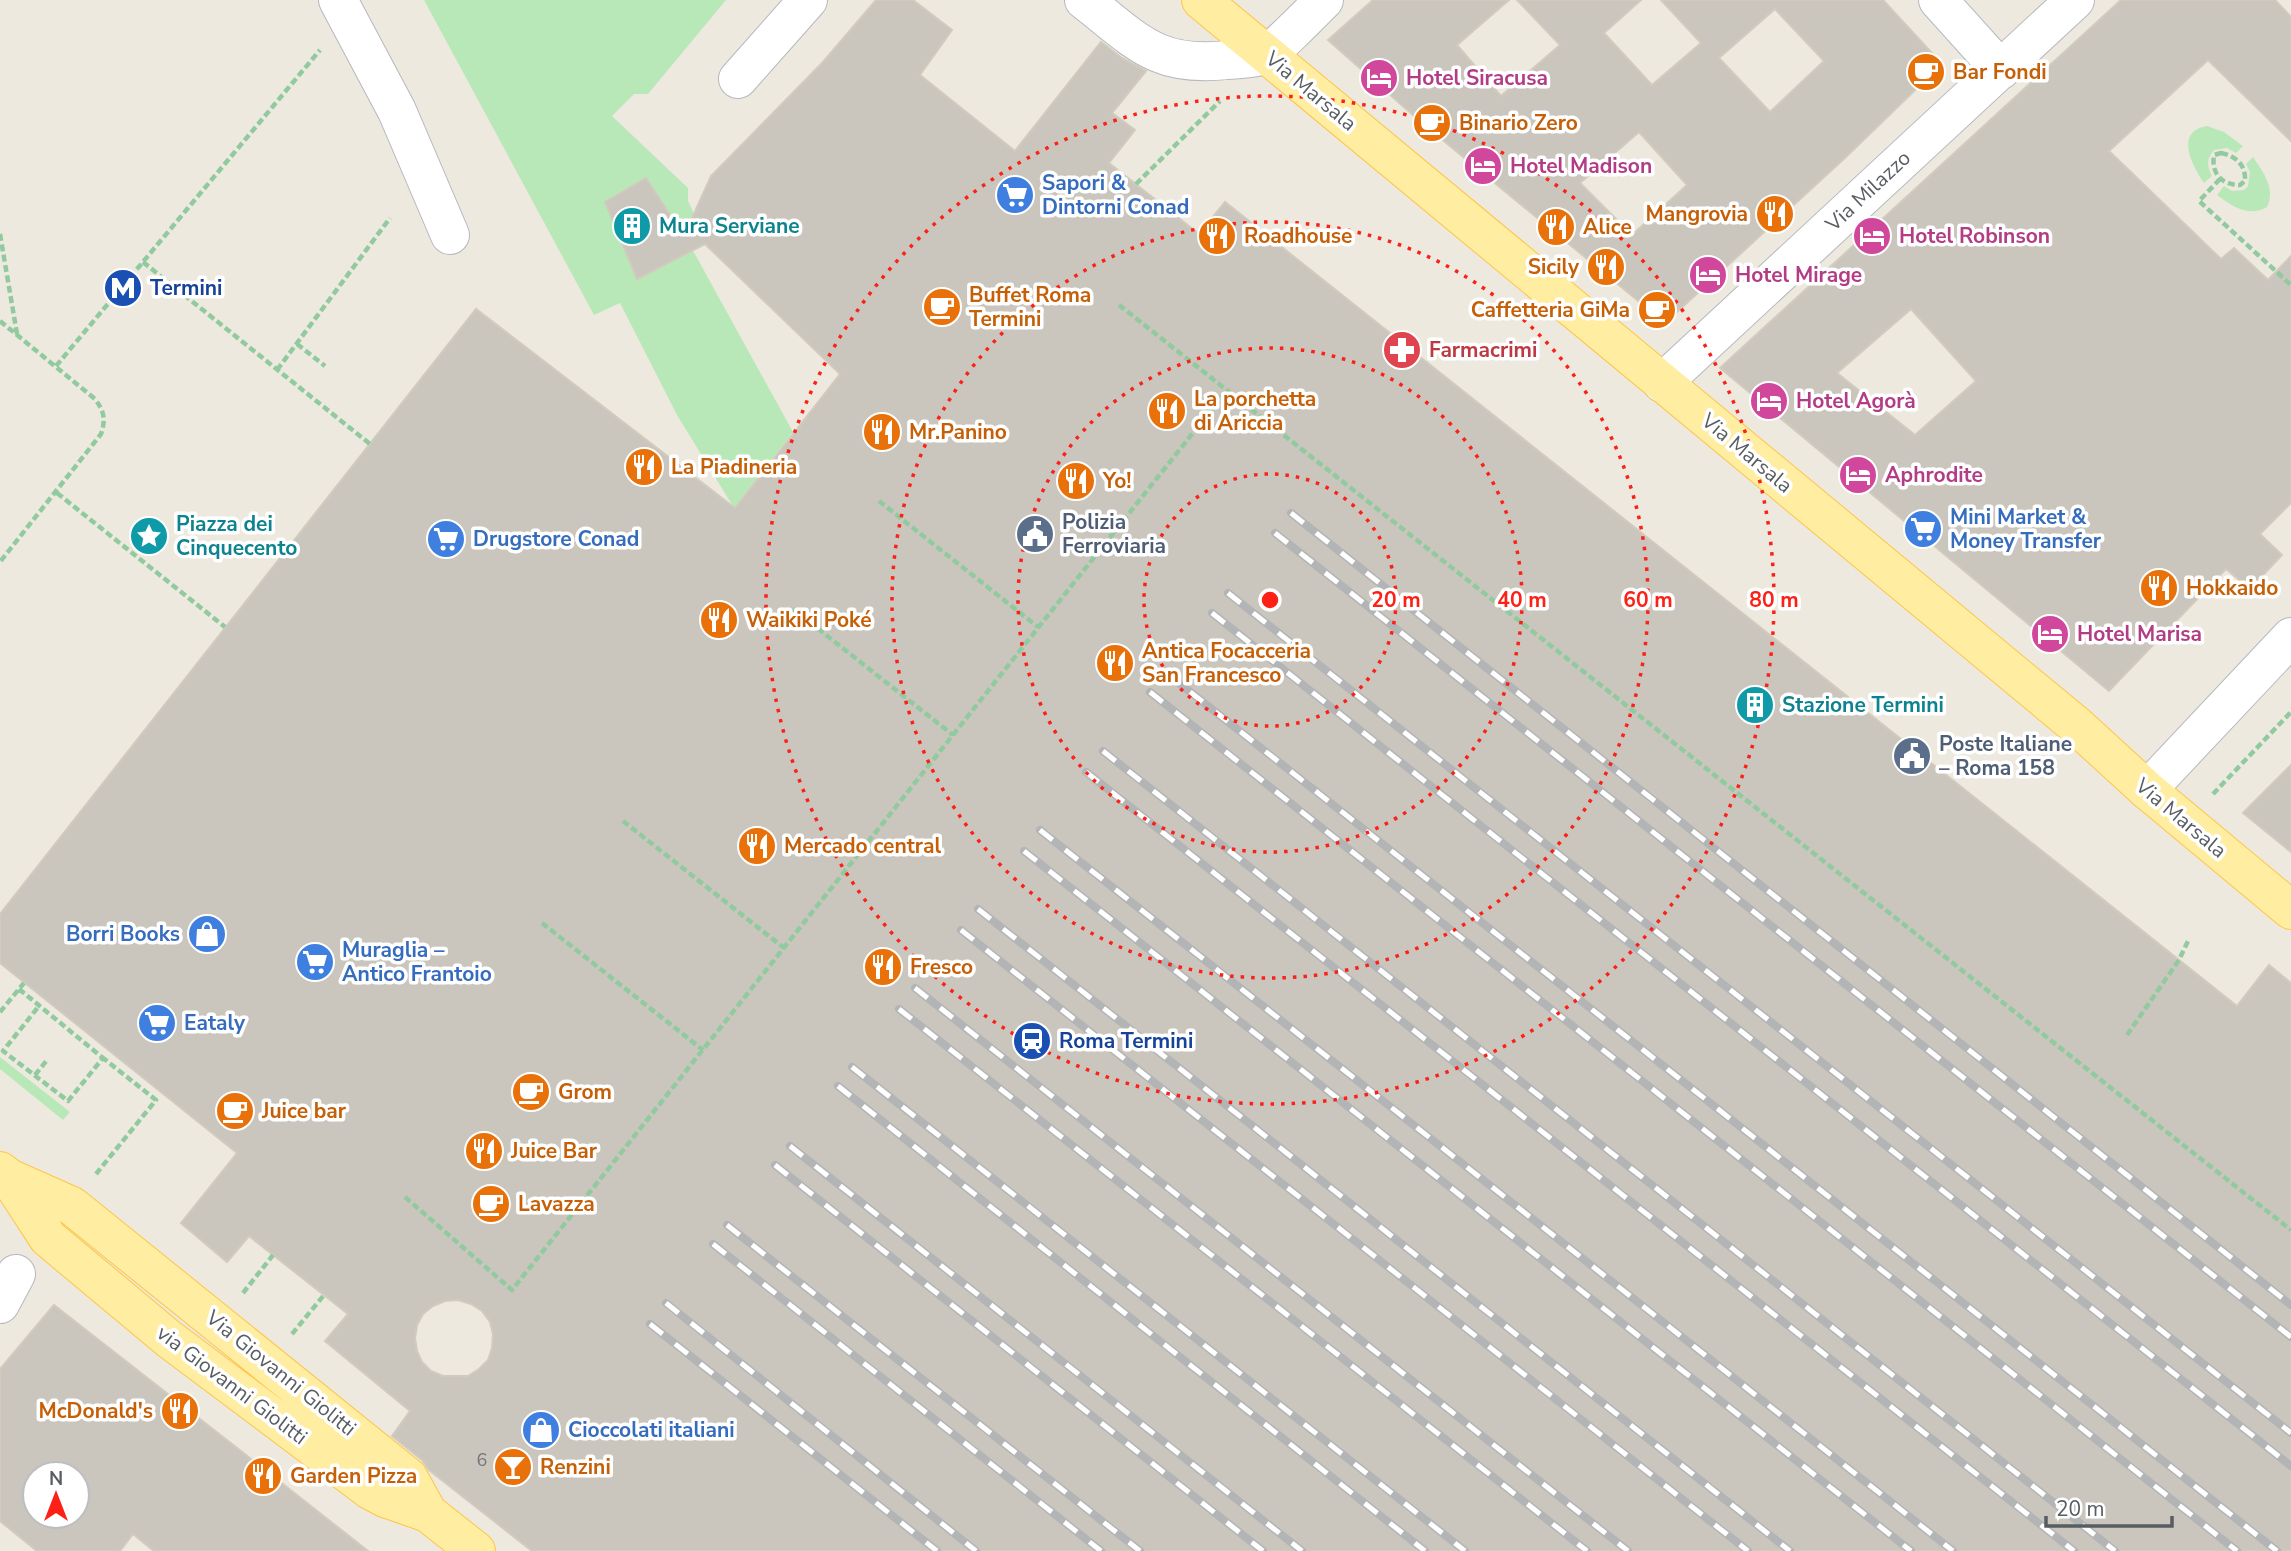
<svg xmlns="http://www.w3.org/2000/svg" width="2291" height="1551" viewBox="0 0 2291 1551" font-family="'Nunito Sans',sans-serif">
<rect width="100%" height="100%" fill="#ede9df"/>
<path fill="#b9e8b8" d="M 424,0 L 726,0 L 648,94 L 634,94 L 612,116 L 688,188 L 688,201 L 697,220 L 680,227 L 793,432 L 734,508 L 677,415 L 620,303 L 594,315 Z
M 2207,126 L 2224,132 L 2243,146 L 2236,153 L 2227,148 L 2214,150 C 2206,159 2207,166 2212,176 L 2204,183 C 2192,166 2174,131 2207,126 Z
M 2253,157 C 2263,172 2276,188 2267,207 C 2249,218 2232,206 2217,195 L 2224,186 L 2232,191 L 2244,190 L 2248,186 L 2250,172 L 2246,164 Z
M 0,1057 L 70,1112 L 63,1120 L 0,1069 Z"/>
<path fill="#cac6be" stroke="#d2cbbd" stroke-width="2" fill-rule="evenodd" d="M 876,0 L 913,0 L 952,30 L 920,75 L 1015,151 L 1101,42 L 1122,58 L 1146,71 L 1112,113 L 1135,130 L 1109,163 L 1199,234 L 1225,202 L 2237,1006 L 2269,965 L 2291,983 L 2291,1551 L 532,1551 L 429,1470 L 422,1460 L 392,1436 L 410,1411 L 325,1341 L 348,1314 L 249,1236 L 227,1262 L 181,1223 L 237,1153 L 0,963 L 0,914 L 476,309 L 735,508 L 840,374 L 705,244 L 637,279 L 605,202 L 646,178 L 684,236 L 711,176 L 823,62 ZM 458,1300 L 471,1304 L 482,1311 L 490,1322 L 493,1334 L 492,1348 L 488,1360 L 479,1369 L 468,1376 L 443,1376 L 431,1371 L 422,1362 L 417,1351 L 415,1338 L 417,1325 L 423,1314 L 433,1306 L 445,1301 Z
M 1373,0 L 1509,0 L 1457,45 L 1501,96 L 1560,45 L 1517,0 L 1641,0 L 1604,33 L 1652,85 L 1701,43 L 1661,0 L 1883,0 L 1942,64 L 1847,156 L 1665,323 L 1422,123 L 1328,40 ZM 1775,9 L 1824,61 L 1770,112 L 1719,58 ZM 1639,132 L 1687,185 L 1632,235 L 1580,183 Z
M 2121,0 L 2275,0 L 2291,17 L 2291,141 L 2208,60 L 2109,151 L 2221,259 L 2234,248 L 2268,280 L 2291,256 L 2291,503 L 2260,534 L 2282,555 L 2250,589 L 2226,569 L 2109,691 L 1720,368 ZM 1911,309 L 1976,381 L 1915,435 L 1837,373 Z
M 2291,765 L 2291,852 L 2243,813 Z
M 54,1305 L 232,1444 L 368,1551 L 154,1551 L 133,1534 L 120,1551 L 37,1551 L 0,1521 L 0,1369 ZM 35,1474 L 77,1474 L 77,1516 L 35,1516 Z"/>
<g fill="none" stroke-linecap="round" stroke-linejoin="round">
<defs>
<path id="minor" d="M 338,0 L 397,111 L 450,235
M 1084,0 C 1137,41 1156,68 1227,60 C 1239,59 1254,59 1265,55 C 1272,53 1315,9 1324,0
M 1938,0 L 2001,70
M 738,79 L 808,0
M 1662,383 L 2075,0
M 2147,790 L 2291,637
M 0,1304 L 16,1274"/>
<path id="major" d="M 1201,0 L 2077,726 L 2147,790 L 2291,910
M 0,1171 L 9,1178 L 72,1206 L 408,1477 L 428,1513 L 476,1551
M 9,1178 L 48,1238 L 169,1339 L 370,1490 L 385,1498 L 428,1513"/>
</defs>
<use href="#minor" stroke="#b5b8be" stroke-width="40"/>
<use href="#major" stroke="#ffc546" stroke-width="40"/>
<path stroke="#90ca9e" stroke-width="4.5" stroke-dasharray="7 3.5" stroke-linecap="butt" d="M 2221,153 C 2236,156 2246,165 2245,181 L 2240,185 C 2222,185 2211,174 2214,155 Z
M 2220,179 L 2199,201 L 2291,285
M 1136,184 L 1220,101
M 0,234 L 17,334
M 143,262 L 370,444
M 1119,305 L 2291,1230
M 0,321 L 95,399 C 104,411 106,419 101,434 L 0,562
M 297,344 L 325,366
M 56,366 L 320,50
M 277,370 L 390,218
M 57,493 L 225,627
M 879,501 L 1038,627
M 793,609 L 953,735
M 2213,794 L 2291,712
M 623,821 L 784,948
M 542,923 L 703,1050
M 19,989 L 103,1058 L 68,1101 L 3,1051 L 39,1006
M 0,1012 L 24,983
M 2127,1035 L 2179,960 L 2188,941
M 35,1075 L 47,1060
M 96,1174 L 156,1100 L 103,1058
M 405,1197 L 512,1290 L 1227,390
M 243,1293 L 273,1255
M 292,1334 L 324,1295"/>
<use href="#minor" stroke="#fff" stroke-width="38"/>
<use href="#major" stroke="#ffeda2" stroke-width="38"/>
<defs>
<path id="rail" d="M 1291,513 L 2291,1305
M 1275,533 L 2291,1337
M 1228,593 L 2291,1433
M 1212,613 L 2291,1466
M 1165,672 L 2277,1551
M 1150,692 L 2237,1551
M 1103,751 L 2115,1551
M 1086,772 L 2074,1551
M 1040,830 L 1953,1551
M 1024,851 L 1911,1551
M 978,909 L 1790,1551
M 961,930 L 1748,1551
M 915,988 L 1628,1551
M 899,1009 L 1587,1551
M 852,1067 L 1465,1551
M 838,1086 L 1425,1551
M 790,1146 L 1302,1551
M 775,1165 L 1263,1551
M 727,1225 L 1140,1551
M 713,1244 L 1101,1551
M 666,1303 L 976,1551
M 650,1324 L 937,1551"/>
</defs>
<use href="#rail" stroke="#b3b4b5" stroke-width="8"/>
<use href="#rail" stroke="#fff" stroke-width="5" stroke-dasharray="16" stroke-linecap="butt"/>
</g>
<g fill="none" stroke="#fc2016" stroke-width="3.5" stroke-dasharray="3.5 7">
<circle cx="1270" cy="600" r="126"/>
<circle cx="1270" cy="600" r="252"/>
<circle cx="1270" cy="600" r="378"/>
<circle cx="1270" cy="600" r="504"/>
</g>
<defs>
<symbol id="cafe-disc" viewBox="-11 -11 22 22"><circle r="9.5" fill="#e8710a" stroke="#fff"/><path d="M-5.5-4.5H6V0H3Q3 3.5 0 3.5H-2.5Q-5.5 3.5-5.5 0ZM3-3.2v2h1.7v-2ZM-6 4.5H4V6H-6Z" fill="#fff"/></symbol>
<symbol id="hotel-disc" viewBox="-11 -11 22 22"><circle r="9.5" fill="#d1479c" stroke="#fff"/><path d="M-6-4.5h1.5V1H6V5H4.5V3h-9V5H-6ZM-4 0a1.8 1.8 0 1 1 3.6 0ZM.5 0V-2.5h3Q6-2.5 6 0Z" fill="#fff"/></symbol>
<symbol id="supermarket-disc" viewBox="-11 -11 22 22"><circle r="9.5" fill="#3f7fe0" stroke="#fff"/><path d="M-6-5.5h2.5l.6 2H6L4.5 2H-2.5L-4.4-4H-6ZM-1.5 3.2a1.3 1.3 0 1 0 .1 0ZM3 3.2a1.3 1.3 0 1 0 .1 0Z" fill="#fff"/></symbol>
<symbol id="restaurant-disc" viewBox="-11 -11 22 22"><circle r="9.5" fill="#e8710a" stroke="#fff"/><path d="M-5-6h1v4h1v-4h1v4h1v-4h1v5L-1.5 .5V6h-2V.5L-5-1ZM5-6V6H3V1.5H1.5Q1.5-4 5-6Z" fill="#fff"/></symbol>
<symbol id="building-disc" viewBox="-11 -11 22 22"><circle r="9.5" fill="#0f9aa8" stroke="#fff"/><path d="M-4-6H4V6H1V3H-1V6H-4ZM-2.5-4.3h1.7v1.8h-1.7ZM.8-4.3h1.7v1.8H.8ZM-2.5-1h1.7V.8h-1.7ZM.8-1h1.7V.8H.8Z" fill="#fff"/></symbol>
<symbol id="metro-disc" viewBox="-11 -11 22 22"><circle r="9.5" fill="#1a4fb4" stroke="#fff"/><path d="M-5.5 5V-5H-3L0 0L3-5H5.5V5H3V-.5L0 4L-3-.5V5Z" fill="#fff"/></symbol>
<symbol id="pharmacy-disc" viewBox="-11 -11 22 22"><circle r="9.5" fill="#e0444e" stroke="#fff"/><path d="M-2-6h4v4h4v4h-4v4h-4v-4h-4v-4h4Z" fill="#fff"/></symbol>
<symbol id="civic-disc" viewBox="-11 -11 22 22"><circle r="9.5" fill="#5c6f8a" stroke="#fff"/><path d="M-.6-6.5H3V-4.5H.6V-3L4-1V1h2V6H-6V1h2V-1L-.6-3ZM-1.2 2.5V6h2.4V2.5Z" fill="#fff"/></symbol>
<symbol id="sight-disc" viewBox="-11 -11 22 22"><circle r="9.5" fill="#0f9aa8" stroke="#fff"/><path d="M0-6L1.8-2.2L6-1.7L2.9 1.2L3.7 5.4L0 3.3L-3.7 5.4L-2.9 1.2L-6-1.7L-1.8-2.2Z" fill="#fff"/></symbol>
<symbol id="shop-disc" viewBox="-11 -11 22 22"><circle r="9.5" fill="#3f7fe0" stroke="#fff"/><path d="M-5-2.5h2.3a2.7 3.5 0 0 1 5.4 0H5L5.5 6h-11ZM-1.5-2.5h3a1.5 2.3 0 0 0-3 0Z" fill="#fff"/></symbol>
<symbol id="station-disc" viewBox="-11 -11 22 22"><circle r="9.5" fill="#1a4fb4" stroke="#fff"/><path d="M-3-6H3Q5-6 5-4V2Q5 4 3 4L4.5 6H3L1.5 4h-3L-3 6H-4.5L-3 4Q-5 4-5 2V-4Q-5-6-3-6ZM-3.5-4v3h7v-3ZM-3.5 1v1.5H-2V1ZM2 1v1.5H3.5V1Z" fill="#fff"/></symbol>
<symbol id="bar-disc" viewBox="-11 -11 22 22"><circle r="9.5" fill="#e8710a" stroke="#fff"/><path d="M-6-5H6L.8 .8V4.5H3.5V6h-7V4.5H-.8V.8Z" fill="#fff"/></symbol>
</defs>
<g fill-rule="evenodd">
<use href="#cafe-disc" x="1904" y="50" width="44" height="44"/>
<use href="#hotel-disc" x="1357" y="56" width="44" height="44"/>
<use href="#cafe-disc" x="1410" y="101" width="44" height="44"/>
<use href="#hotel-disc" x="1461" y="144" width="44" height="44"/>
<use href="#supermarket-disc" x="993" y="173" width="44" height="44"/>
<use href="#restaurant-disc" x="1753" y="192" width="44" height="44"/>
<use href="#building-disc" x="610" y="204" width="44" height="44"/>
<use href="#restaurant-disc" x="1534" y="205" width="44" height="44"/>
<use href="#restaurant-disc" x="1195" y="214" width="44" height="44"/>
<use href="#hotel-disc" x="1850" y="214" width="44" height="44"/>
<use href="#restaurant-disc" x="1584" y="245" width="44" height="44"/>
<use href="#hotel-disc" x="1686" y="253" width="44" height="44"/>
<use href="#metro-disc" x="101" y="266" width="44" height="44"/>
<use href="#cafe-disc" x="920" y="285" width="44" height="44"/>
<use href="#cafe-disc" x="1635" y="288" width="44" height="44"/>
<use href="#pharmacy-disc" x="1380" y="328" width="44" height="44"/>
<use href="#hotel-disc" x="1747" y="379" width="44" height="44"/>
<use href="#restaurant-disc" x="1145" y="389" width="44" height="44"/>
<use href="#restaurant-disc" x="860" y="410" width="44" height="44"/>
<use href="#restaurant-disc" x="622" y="445" width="44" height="44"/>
<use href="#hotel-disc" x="1836" y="453" width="44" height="44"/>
<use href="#restaurant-disc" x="1054" y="459" width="44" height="44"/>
<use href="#supermarket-disc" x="1901" y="507" width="44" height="44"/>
<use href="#civic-disc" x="1013" y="512" width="44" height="44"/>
<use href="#sight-disc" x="127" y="514" width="44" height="44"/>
<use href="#supermarket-disc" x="424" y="517" width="44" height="44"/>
<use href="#restaurant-disc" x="2137" y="566" width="44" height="44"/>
<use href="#restaurant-disc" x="697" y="598" width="44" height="44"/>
<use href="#hotel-disc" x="2028" y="612" width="44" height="44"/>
<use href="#restaurant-disc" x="1093" y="641" width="44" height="44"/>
<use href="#building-disc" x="1733" y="683" width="44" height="44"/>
<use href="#civic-disc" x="1890" y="734" width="44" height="44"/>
<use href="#restaurant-disc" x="735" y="824" width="44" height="44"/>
<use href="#shop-disc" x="185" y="912" width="44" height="44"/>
<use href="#supermarket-disc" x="293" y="940" width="44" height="44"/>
<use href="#restaurant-disc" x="861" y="945" width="44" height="44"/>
<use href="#supermarket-disc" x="135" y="1001" width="44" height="44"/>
<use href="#station-disc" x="1010" y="1019" width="44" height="44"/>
<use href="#cafe-disc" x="509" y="1070" width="44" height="44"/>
<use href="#cafe-disc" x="213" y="1089" width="44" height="44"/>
<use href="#restaurant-disc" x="462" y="1129" width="44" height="44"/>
<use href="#cafe-disc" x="469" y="1182" width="44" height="44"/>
<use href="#restaurant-disc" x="158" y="1389" width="44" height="44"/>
<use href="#shop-disc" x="519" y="1408" width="44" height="44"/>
<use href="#bar-disc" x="491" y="1445" width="44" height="44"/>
<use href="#restaurant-disc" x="241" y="1454" width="44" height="44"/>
</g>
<g text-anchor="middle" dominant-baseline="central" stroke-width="7" stroke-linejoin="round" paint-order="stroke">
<g font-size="18" fill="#747779">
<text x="482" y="1460">6</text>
</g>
<g font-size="21" font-weight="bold" fill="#c56008" stroke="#fff" text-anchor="start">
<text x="1953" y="72">Bar Fondi</text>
<text x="1459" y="123">Binario Zero</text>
<text x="1748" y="214" text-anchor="end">Mangrovia</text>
<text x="1583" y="227">Alice</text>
<text x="1244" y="236">Roadhouse</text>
<text x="1579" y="267" text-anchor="end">Sicily</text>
<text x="969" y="295">Buffet Roma<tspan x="969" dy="24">Termini</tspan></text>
<text x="1630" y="310" text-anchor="end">Caffetteria GiMa</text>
<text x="1194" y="399">La porchetta<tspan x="1194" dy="24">di Ariccia</tspan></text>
<text x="909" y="432">Mr.Panino</text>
<text x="671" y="467">La Piadineria</text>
<text x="1103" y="481">Yo!</text>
<text x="2186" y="588">Hokkaido</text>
<text x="746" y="620">Waikiki Poké</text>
<text x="1142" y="651">Antica Focacceria<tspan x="1142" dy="24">San Francesco</tspan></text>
<text x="784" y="846">Mercado central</text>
<text x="910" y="967">Fresco</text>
<text x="558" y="1092">Grom</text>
<text x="262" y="1111">Juice bar</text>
<text x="511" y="1151">Juice Bar</text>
<text x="518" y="1204">Lavazza</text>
<text x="153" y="1411" text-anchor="end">McDonald's</text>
<text x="540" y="1467">Renzini</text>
<text x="290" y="1476">Garden Pizza</text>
</g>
<g font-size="21" font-weight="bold" fill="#b23c85" stroke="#fff" text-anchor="start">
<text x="1406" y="78">Hotel Siracusa</text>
<text x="1510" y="166">Hotel Madison</text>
<text x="1899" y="236">Hotel Robinson</text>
<text x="1735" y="275">Hotel Mirage</text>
<text x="1796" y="401">Hotel Agorà</text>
<text x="1885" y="475">Aphrodite</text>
<text x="2077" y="634">Hotel Marisa</text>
</g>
<g font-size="21" fill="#585d62" stroke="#fff">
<text transform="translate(1311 91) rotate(40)">Via Marsala</text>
<text transform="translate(1868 191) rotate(-43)">Via Milazzo</text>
<text transform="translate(1747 453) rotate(40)">Via Marsala</text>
<text transform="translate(2181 818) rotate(40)">Via Marsala</text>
<text transform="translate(281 1373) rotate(39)">Via Giovanni Giolitti</text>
<text transform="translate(232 1385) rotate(37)">via Giovanni Giolitti</text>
</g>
<g font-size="21" font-weight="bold" fill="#366cbe" stroke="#fff" text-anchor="start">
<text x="1042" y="183">Sapori &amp;<tspan x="1042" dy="24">Dintorni Conad</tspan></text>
<text x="1950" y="517">Mini Market &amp;<tspan x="1950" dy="24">Money Transfer</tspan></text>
<text x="473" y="539">Drugstore Conad</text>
<text x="180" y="934" text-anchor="end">Borri Books</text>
<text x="342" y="950">Muraglia –<tspan x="342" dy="24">Antico Frantoio</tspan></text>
<text x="184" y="1023">Eataly</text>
<text x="568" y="1430">Cioccolati italiani</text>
</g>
<g font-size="21" font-weight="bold" fill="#0d838f" stroke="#fff" text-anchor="start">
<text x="659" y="226">Mura Serviane</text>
<text x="176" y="524">Piazza dei<tspan x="176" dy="24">Cinquecento</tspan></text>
<text x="1782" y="705">Stazione Termini</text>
</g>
<g font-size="21" font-weight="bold" fill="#164399" stroke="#fff" text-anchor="start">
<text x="150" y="288">Termini</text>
<text x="1059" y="1041">Roma Termini</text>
</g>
<g font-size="21" font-weight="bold" fill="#be3a42" stroke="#fff" text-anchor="start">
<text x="1429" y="350">Farmacrimi</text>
</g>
<g font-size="21" font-weight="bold" fill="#4e5e75" stroke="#fff" text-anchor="start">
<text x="1062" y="522">Polizia<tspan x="1062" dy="24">Ferroviaria</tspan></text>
<text x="1939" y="744">Poste Italiane<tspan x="1939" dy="24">– Roma 158</tspan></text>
</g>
</g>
<circle cx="1270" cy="600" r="10" fill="#fc2016" stroke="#fff" stroke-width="3.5"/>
<g font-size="21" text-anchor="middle" font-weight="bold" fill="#fc2016" stroke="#fff" stroke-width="7" stroke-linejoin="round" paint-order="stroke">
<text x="1396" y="607">20 m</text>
<text x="1522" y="607">40 m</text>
<text x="1648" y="607">60 m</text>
<text x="1774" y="607">80 m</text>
</g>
<g transform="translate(56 1495)"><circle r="33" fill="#ffffff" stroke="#bcbec0" stroke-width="2"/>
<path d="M0-5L12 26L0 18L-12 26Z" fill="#fc2016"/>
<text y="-10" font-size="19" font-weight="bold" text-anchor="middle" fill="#585d62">N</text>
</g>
<path d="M2046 1516v10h126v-10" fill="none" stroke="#585d62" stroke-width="3.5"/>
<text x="2056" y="1516" font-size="21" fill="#585d62" stroke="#ffffff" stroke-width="5" paint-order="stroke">20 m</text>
</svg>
